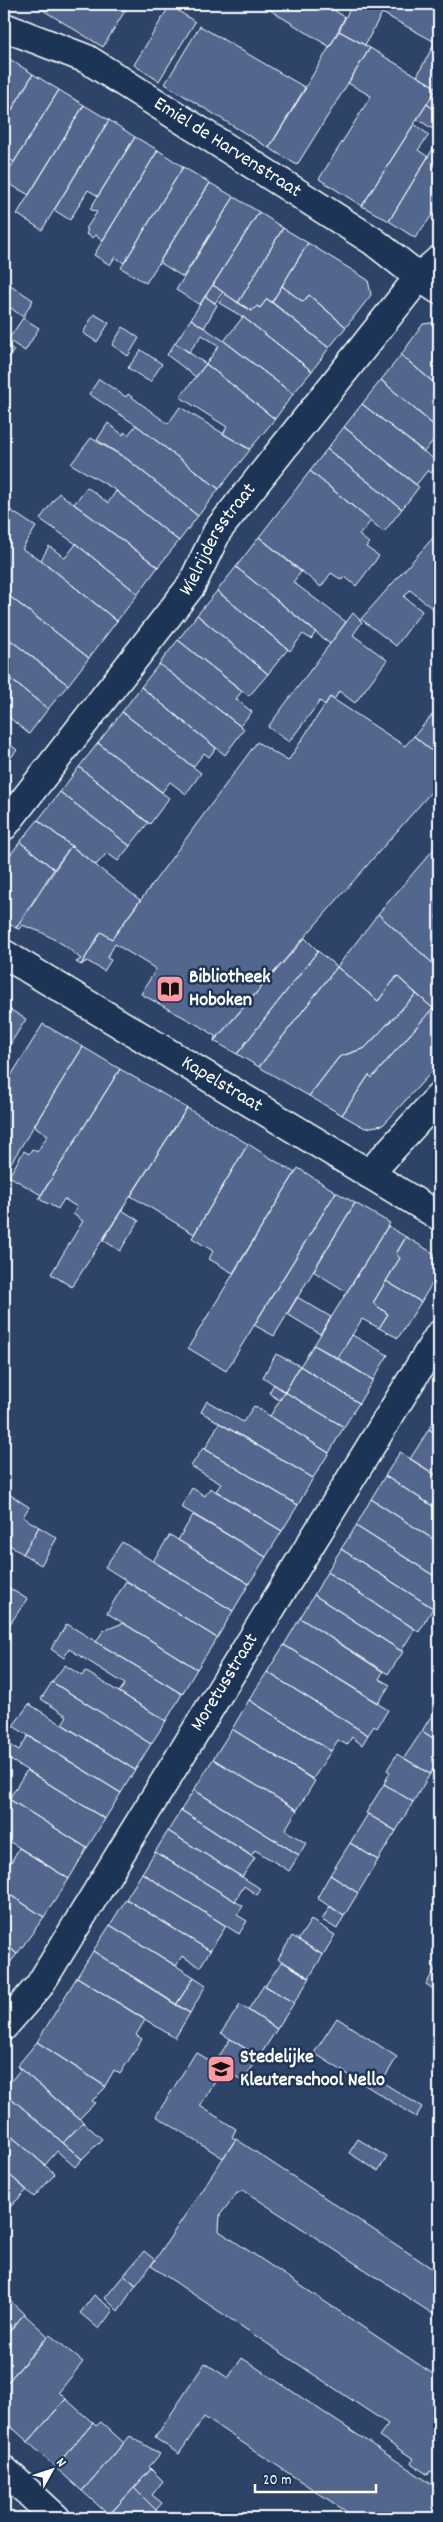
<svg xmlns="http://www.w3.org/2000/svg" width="443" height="2522" viewBox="0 0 443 2522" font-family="Dekko,sans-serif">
<rect width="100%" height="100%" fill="#2d4468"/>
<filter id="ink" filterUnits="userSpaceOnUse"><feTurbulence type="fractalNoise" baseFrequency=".02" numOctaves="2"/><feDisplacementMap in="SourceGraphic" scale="10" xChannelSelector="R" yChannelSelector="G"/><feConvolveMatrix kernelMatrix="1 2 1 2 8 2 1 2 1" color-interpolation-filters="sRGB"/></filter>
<g filter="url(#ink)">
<path fill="#52668e" stroke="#fff" d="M 33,4 L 129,4 L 103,47 Z
M 260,4 L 324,4 L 345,17 L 330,47 Z
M 352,4 L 439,4 L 439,35 L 435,42 L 382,13 L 365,45 L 339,31 Z
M 170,5 L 195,22 L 159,81 L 134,65 Z
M 200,26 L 306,88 L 269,148 L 165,84 Z
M 339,31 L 370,48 L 297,165 L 269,148 Z
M 439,35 L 439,85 L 437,88 L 417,76 Z
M 370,48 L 437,88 L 362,206 L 319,179 L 371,96 L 348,83 Z
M 8,58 L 33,74 L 4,123 L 4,66 Z
M 33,74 L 59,90 L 14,162 L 4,156 L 4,123 Z
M 439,85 L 439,113 L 427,104 Z
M 59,90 L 84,105 L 29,195 L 4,181 L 4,178 Z
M 427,104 L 439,113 L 439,143 L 433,138 L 436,131 L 417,119 Z
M 84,105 L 109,120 L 42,230 L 17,214 Z
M 109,120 L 135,137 L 98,196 L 88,190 L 70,220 L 54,210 Z
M 414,124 L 429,135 L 418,150 L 428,157 L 389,221 L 362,206 Z
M 135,137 L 158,150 L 103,240 L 96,235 L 93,238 L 86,234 L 88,230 L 86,229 L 97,212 L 90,209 Z
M 437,142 L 439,143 L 439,206 L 415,238 L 389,221 Z
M 158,150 L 183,167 L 124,263 L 115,257 L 110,265 L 94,255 Z
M 183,167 L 210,183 L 146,283 L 121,268 Z
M 210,183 L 234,197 L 183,277 L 159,262 Z
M 234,197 L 259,212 L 200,305 L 176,290 Z
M 259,212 L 283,228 L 238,303 L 213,285 Z
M 283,228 L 308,243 L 272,302 L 267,299 L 260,308 L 257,306 L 252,311 L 238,303 Z
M 308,243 L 368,280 L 371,295 L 346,327 L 309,295 L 303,302 L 282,286 Z
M 9,284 L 33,300 L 23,317 L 4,303 L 4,292 Z
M 213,285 L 223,292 L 215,303 L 205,296 Z
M 282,286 L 303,302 L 309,295 L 346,327 L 329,348 L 272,302 Z
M 225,294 L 252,311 L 257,306 L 260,308 L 267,299 L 329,348 L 312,371 L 243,317 L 219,303 Z
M 205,296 L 217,305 L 204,328 L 191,319 Z
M 94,314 L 109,323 L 97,342 L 83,333 Z
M 243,317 L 312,371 L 293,394 L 224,341 Z
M 23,318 L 39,328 L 25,351 L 8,340 Z
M 191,319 L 224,341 L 293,394 L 275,419 L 206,364 L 219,346 L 202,335 L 189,352 L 175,343 Z
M 438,322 L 439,323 L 439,387 L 401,355 L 423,324 Z
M 123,327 L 139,338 L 128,356 L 112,345 Z
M 4,343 L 14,350 L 4,365 Z
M 175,343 L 206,364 L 196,377 L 167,355 Z
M 141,350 L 162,364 L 150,382 L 128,368 Z
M 401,355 L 439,387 L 439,399 L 435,407 L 439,410 L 439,422 L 436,427 L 381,380 Z
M 206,364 L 275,419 L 250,449 L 223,434 L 227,427 L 180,397 Z
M 99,379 L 126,397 L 128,394 L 168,424 L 180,407 L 250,450 L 219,489 L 136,425 L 89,394 Z
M 381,380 L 439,430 L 439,433 L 424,452 L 362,404 Z
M 362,404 L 439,463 L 431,473 L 428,470 L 416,485 L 344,427 Z
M 108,423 L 123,435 L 124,432 L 128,435 L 136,425 L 219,489 L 198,516 L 127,459 L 97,440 Z
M 344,427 L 419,487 L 402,509 L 327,449 Z
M 91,438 L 127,459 L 198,516 L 179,541 L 114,489 L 71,464 Z
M 327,449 L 402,509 L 384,532 L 310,471 Z
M 310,471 L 371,521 L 359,535 L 369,543 L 366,547 L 379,556 L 356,586 L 344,576 L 342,580 L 331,573 L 321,587 L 259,537 Z
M 87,487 L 108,503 L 116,491 L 179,541 L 158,567 L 74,504 Z
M 59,493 L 158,567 L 138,594 L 76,544 L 40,519 Z
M 4,506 L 36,527 L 22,549 L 41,560 L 117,621 L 89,658 L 4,592 Z
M 439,531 L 439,614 L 410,590 L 404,597 L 422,611 L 396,646 L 361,619 Z
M 259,537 L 301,572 L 293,582 L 346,622 L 330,644 L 236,567 Z
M 76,544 L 138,594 L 117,621 L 41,560 L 49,546 L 65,558 Z
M 236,567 L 316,632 L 311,639 L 303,634 L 290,651 L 217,591 Z
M 217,591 L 288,649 L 268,674 L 197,615 Z
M 4,592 L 89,658 L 68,685 L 4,635 Z
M 353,613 L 362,622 L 353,635 L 387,660 L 355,703 L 339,691 L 334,700 L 330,697 L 325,705 L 320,701 L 289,742 L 268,727 Z
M 197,615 L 268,674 L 249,696 L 178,640 Z
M 4,635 L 68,685 L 48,709 L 4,674 Z
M 178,640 L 242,691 L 236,699 L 252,712 L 240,726 L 159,664 Z
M 159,664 L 244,729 L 225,755 L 141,687 Z
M 4,674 L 48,709 L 29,734 L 4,713 Z
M 141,687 L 216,748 L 209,757 L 204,753 L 193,767 L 122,712 Z
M 330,697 L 405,746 L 414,736 L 439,757 L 439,783 L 214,1041 L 215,1036 L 207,1030 L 141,994 L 156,969 L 115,944 L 107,958 L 111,960 L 104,971 L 87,961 L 81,965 L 101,932 L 112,939 L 257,742 L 288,761 Z
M 439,707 L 439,757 L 414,736 Z
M 122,712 L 201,773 L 186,794 L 170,782 L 162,792 L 98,743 Z
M 4,740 L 17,750 L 6,764 L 4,762 Z
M 98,743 L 169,798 L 150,824 L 79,767 Z
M 79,767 L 148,823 L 130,846 L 60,792 Z
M 60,792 L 130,846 L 118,861 L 107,853 L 96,865 L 38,820 Z
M 38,820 L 71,846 L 54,869 L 20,842 Z
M 20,842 L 54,869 L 16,928 L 4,921 L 4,863 Z
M 439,843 L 439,913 L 436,917 L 439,921 L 439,969 L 378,914 Z
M 71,846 L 140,900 L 112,939 L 101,932 L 81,965 L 76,962 L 81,959 L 64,945 L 41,932 L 22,925 L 19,929 L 16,928 Z
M 378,914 L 439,969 L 439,1014 L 397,976 L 378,1001 L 337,967 Z
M 305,938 L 318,951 L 237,1054 L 214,1041 Z
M 318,951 L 337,967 L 259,1067 L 237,1054 Z
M 337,967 L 378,1001 L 397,976 L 416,994 L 365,1048 L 339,1057 L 309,1096 L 259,1067 Z
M 416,994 L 433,1008 L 372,1078 L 369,1075 L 342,1115 L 309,1096 L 339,1057 L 365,1048 Z
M 4,1006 L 26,1019 L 4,1054 Z
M 433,1008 L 439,1014 L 439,1064 L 383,1125 L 365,1128 L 342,1115 L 369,1075 L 372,1078 Z
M 43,1024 L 83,1047 L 4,1174 L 4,1087 Z
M 83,1047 L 120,1069 L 41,1195 L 9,1176 L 24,1151 L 29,1154 L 32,1149 L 37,1152 L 48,1135 L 34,1126 Z
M 120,1069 L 187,1108 L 72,1287 L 51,1274 L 83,1221 L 73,1214 L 77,1207 L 64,1199 L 58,1209 L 39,1199 Z
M 187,1108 L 248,1144 L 194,1234 L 131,1196 Z
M 248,1144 L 295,1173 L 233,1273 L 209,1259 L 213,1251 L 192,1238 Z
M 439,1146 L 439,1172 L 434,1169 L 431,1154 Z
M 298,1168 L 336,1192 L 226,1371 L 188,1348 Z
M 336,1192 L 355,1203 L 274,1336 L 254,1325 Z
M 355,1203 L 390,1223 L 347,1292 L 313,1271 Z
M 122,1210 L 139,1221 L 120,1251 L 103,1240 Z
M 388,1226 L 406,1237 L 396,1254 L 400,1258 L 373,1303 L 388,1314 L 379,1328 L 362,1319 L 338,1358 L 314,1345 Z
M 406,1237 L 435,1254 L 439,1272 L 421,1302 L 386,1281 L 400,1258 L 396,1254 Z
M 386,1281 L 421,1302 L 398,1338 L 379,1328 L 388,1314 L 373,1303 Z
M 297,1297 L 331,1317 L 320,1334 L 287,1314 Z
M 352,1335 L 388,1355 L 373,1380 L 338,1358 Z
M 314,1345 L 373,1380 L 359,1403 L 300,1366 Z
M 276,1354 L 300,1366 L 285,1392 L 263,1377 Z
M 300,1366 L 359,1403 L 344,1427 L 285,1392 Z
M 274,1384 L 285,1392 L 279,1400 L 269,1393 Z
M 285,1392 L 344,1427 L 329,1453 L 270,1416 Z
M 207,1401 L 243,1422 L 254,1406 L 329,1453 L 313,1478 L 201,1412 Z
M 439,1412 L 439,1436 L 429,1429 Z
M 219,1423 L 313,1478 L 298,1505 L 205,1449 Z
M 429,1429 L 439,1436 L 439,1477 L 410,1459 Z
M 203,1448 L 298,1505 L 282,1531 L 216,1491 L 221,1484 L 191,1466 Z
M 400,1452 L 439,1477 L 439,1510 L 385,1476 Z
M 385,1476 L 439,1510 L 439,1543 L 371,1499 Z
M 192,1488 L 205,1496 L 210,1488 L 282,1531 L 266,1557 L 181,1507 Z
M 4,1491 L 29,1507 L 23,1517 L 39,1527 L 23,1554 L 4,1541 Z
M 371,1499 L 439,1543 L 439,1579 L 356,1526 Z
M 193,1515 L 266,1557 L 249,1584 L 178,1540 Z
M 356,1526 L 439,1579 L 439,1612 L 341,1549 Z
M 39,1527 L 57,1538 L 41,1565 L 23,1554 Z
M 170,1535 L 249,1584 L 233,1611 L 153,1561 Z
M 122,1542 L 233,1611 L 217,1638 L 105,1567 Z
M 341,1549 L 433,1608 L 419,1632 L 327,1572 Z
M 327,1572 L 415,1629 L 401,1651 L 314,1595 Z
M 126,1581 L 217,1638 L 197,1669 L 107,1613 Z
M 4,1585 L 27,1599 L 10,1624 L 4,1620 Z
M 314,1595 L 403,1652 L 388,1674 L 300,1618 Z
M 300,1618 L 383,1672 L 379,1679 L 390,1685 L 378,1703 L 284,1645 Z
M 123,1623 L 197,1669 L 182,1694 L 96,1642 L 103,1631 Z
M 67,1624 L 182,1694 L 166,1721 L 119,1692 L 125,1684 L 69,1649 L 64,1658 L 51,1649 Z
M 284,1645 L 388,1710 L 377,1728 L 374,1726 L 368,1735 L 267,1672 Z
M 65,1665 L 82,1676 L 85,1671 L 166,1721 L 151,1744 L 52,1682 Z
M 267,1672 L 368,1735 L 362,1745 L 352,1737 L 347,1745 L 338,1740 L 331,1751 L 249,1700 Z
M 52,1682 L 151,1744 L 135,1770 L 62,1724 L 67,1716 L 41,1699 Z
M 249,1700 L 331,1751 L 313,1779 L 232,1729 Z
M 29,1704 L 135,1770 L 121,1793 L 13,1726 Z
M 434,1711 L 439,1715 L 439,1742 L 422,1731 Z
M 232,1729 L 315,1781 L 297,1810 L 213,1759 Z
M 422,1731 L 439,1742 L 439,1760 L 430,1774 L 404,1758 Z
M 28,1736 L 121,1793 L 105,1819 L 4,1756 L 5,1742 L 19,1750 Z
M 397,1754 L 430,1774 L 413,1802 L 384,1784 L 390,1772 L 387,1770 Z
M 213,1759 L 297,1810 L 285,1830 L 306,1843 L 299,1855 L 194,1790 Z
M 27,1770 L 105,1819 L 87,1848 L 9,1799 Z
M 384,1784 L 413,1802 L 396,1831 L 366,1813 Z
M 194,1790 L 299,1855 L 289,1871 L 255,1850 L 251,1856 L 181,1810 Z
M 9,1799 L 87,1848 L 69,1879 L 4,1838 L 4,1807 Z
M 181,1810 L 255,1858 L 242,1877 L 168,1831 Z
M 368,1814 L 396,1831 L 378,1860 L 350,1843 Z
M 168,1831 L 242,1877 L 261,1889 L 257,1895 L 244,1886 L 235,1901 L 155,1852 Z
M 350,1843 L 378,1860 L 358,1893 L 330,1875 Z
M 19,1848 L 69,1879 L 44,1917 L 4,1891 L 4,1875 Z
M 155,1852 L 243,1906 L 237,1915 L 247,1921 L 239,1934 L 142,1873 Z
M 142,1873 L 226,1926 L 210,1951 L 126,1899 Z
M 330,1875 L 358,1893 L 344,1916 L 317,1898 Z
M 4,1891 L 44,1917 L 17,1954 L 4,1943 Z
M 126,1899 L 210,1951 L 200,1967 L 182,1956 L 176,1966 L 110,1925 Z
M 330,1906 L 344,1916 L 337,1929 L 322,1920 Z
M 311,1920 L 335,1935 L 323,1955 L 298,1940 Z
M 110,1925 L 194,1977 L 176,2005 L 93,1951 Z
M 292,1936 L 323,1955 L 309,1978 L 278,1959 Z
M 4,1943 L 17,1954 L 4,1970 Z
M 93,1951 L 190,2013 L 175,2038 L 77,1977 Z
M 282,1961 L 310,1978 L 294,2003 L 265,1986 Z
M 439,1963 L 439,1993 L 426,1984 Z
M 77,1977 L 145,2020 L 136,2035 L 142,2039 L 120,2074 L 114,2070 L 105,2086 L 37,2042 Z
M 194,1977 L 206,1985 L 190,2013 L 176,2005 Z
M 264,1985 L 294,2003 L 277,2029 L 248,2010 Z
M 240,2005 L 277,2029 L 259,2057 L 221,2033 Z
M 337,2018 L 397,2057 L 382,2082 L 422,2107 L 416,2117 L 314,2053 Z
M 230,2039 L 259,2057 L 243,2081 L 215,2063 Z
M 37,2042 L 106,2087 L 92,2101 L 95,2103 L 79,2119 L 17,2066 Z
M 196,2052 L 223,2069 L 200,2106 L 236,2129 L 232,2137 L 236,2139 L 223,2158 L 156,2116 Z
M 17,2066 L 83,2122 L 63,2143 L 4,2092 L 4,2081 L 11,2081 L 20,2070 Z
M 4,2092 L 82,2159 L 75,2167 L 57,2151 L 45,2165 L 4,2130 Z
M 83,2122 L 102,2139 L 82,2159 L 63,2143 Z
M 4,2130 L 55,2174 L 34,2197 L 4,2170 Z
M 236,2139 L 439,2273 L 439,2318 L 243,2190 L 236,2194 L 220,2215 L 219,2231 L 439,2378 L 439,2477 L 430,2471 L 428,2475 L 411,2463 L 414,2459 L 379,2436 L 388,2424 L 151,2266 Z
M 358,2139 L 387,2157 L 378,2171 L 349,2153 Z
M 4,2170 L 27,2190 L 5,2212 L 4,2211 Z
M 144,2251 L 155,2260 L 136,2285 L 124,2275 Z
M 124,2275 L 136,2285 L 118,2311 L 105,2298 Z
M 4,2295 L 24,2314 L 4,2338 Z
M 94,2295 L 113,2310 L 99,2329 L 80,2313 Z
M 24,2314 L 48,2336 L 4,2386 L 4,2338 Z
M 50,2335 L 83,2362 L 59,2392 L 66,2399 L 28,2442 L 4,2420 L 4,2386 Z
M 242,2358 L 439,2489 L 439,2518 L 356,2518 L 204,2417 L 179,2454 L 155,2438 L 205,2363 L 228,2378 Z
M 66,2399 L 93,2423 L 55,2467 L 28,2442 Z
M 101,2422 L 124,2443 L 82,2491 L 55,2467 L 93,2423 L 96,2426 Z
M 130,2436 L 160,2454 L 149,2467 L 151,2469 L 109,2515 L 82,2491 Z
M 151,2469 L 163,2481 L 152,2495 L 162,2503 L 156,2510 L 134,2488 Z
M 134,2488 L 156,2510 L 157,2518 L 113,2518 L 109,2515 Z"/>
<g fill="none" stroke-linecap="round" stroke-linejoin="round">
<defs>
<g id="street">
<path id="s1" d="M 4,27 L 87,59 L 373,241 L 419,277 L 439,290"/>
<path id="s2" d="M 4,826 L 191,586 L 218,530 L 419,277 L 439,260"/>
<path id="s3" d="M 4,954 L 439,1216"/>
<path d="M 369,1174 L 439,1097"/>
<path id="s4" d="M 4,2026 L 39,1986 L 439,1335"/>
<path d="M 4,2470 L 56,2518"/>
</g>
</defs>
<use href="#street" stroke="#fff" stroke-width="31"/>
<use href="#street" stroke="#1d3557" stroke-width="28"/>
</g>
</g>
<defs>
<symbol id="library-square" viewBox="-11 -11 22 22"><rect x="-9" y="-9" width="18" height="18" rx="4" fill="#ff9aa2" stroke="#1d3557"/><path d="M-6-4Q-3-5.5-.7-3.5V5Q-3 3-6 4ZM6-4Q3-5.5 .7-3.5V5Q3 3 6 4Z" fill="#111"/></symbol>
<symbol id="school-square" viewBox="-11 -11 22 22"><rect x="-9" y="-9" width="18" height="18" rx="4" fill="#ff9aa2" stroke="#1d3557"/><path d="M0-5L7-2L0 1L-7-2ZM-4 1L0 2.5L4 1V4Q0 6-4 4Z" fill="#111"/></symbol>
</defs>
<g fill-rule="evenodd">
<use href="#library-square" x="154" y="973" width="32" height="32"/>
<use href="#school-square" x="205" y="2053" width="32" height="32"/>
</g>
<g text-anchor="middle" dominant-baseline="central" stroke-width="5" stroke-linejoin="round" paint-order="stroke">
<g font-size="20" fill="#fff" stroke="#1d3557">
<text stroke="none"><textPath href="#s1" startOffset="255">Emiel de Harvenstraat</textPath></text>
<text stroke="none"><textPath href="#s2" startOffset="358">Wielrijdersstraat</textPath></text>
<text stroke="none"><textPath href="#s3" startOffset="254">Kapelstraat</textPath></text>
<text stroke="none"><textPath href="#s4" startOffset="409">Moretusstraat</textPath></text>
</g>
<g font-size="20" font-weight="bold" fill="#fff" stroke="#1d3557" text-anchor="start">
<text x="189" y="978">Bibliotheek<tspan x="189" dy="23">Hoboken</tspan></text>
<text x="240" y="2058">Stedelijke<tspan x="240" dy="23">Kleuterschool Nello</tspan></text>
</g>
</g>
<rect width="443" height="2522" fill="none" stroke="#1d3557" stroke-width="20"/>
<rect x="10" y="10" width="423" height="2502" fill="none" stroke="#fff" stroke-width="2" filter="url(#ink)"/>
<g transform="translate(52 2470) rotate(50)" stroke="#1d3557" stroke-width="4" paint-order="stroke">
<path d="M0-4L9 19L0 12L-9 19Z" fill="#ffffff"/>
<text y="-8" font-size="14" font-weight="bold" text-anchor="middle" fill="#ffffff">N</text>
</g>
<path d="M255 2484v8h121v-8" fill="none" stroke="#ffffff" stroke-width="2.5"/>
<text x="263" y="2484" font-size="15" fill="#ffffff" stroke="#1d3557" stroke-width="4" paint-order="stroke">20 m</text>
</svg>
